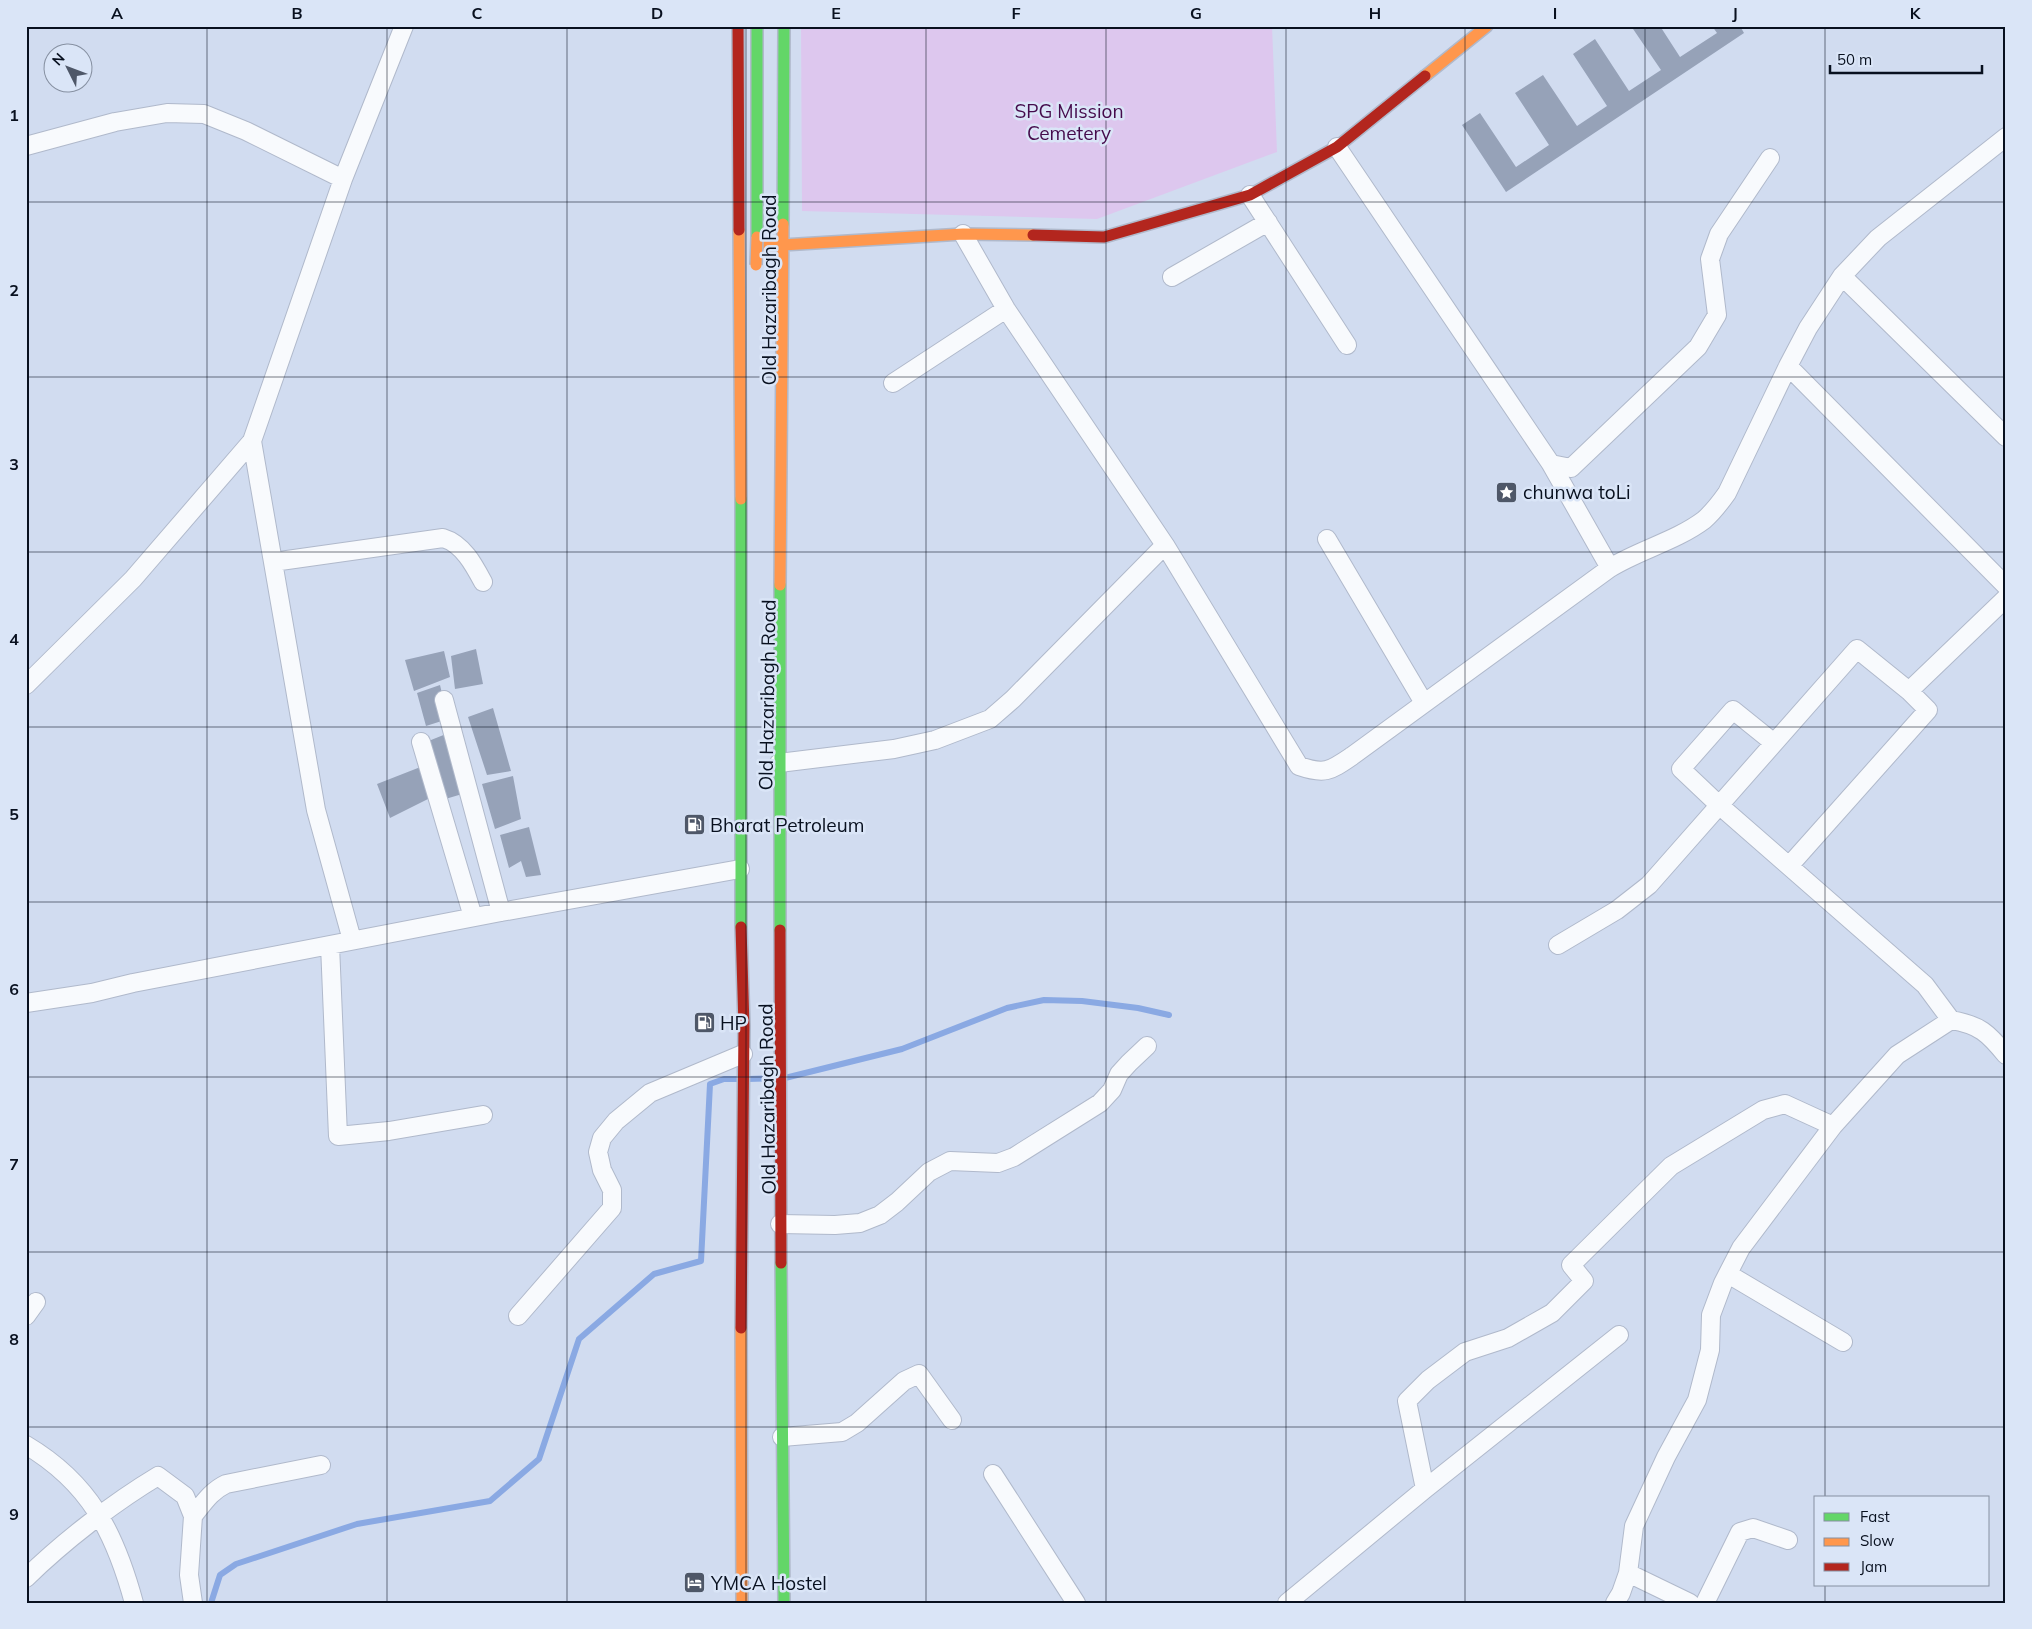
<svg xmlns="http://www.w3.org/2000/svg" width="2032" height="1629" viewBox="0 0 2032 1629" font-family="Mulish,sans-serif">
<rect width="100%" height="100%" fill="#d1dcf0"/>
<path fill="#ddc7ee" d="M 801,26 L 1272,26 L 1277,152 L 1097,219 L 802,211 Z"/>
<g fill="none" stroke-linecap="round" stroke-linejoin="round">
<path stroke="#8aa9e3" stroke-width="6" d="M 785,1078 L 902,1049 L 1007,1008 L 1044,1000 L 1082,1001 L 1138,1008 L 1169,1015
M 748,1079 L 775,1078
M 211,1603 L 220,1575 L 236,1564 L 357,1524 L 490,1501 L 539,1459 L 579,1339 L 654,1274 L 701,1261 L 710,1084 L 724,1079 L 738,1079"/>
</g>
<path fill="#96a2b8" d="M 1631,26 L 1660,26 L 1680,57 L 1717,33 L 1712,26 L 1740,26 L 1744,33 L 1506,192 L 1462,125 L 1480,113 L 1516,167 L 1549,145 L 1515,93 L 1543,75 L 1577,126 L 1607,106 L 1573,54 L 1595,39 L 1629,91 L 1661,70 Z
M 476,649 L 483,684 L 455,689 L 451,656 Z
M 444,651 L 450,677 L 414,691 L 405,660 Z
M 440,685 L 448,719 L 426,726 L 417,693 Z
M 493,708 L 511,771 L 487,775 L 468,717 Z
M 451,732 L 469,792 L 442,800 L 426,742 Z
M 423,766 L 434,796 L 390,818 L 377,784 Z
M 513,776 L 521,819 L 495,829 L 482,784 Z
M 529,827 L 541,875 L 526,877 L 521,861 L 509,868 L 500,835 Z"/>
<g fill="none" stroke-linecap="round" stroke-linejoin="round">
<defs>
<path id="street" d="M 26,146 L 115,122 L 167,113 L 204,114 L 246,131 L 343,179
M 1337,147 L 1551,464 L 1571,468 L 1698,347 L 1717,315 L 1710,259 L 1719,234 L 1770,158
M 1250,195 L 1347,345
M 963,234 L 1006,309 L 1165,545 L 1299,766 C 1325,775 1330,771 1352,756 L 1610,568 C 1639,550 1676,541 1704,520 C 1713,512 1720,503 1727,493 L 1788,366 L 1808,328 L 1842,276 L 1878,238 L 2006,137
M 1842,276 L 2006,437
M 1172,277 L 1268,222
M 1788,366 L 2006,586
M 893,383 L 1006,309
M 252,441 L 316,810 L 352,940
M 1551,464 L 1610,568
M 1327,539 L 1424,703
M 273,562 L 443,538 C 463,544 474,565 483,582
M 26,685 L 133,579 L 252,441 L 343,179 L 404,26
M 444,700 L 501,912
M 421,742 L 473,917
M 1774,743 L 1733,710 L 1681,769 L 1719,805 L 1925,985 L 1951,1020
M 779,763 L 894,749 L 935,740 L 990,719 L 1013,699 L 1165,545
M 1789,866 L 1928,710 L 1909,691
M 330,945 L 338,1136 L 389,1131 L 483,1115
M 1558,945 L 1617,910 L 1649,885 L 1857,649 L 1909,691 L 2006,598
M 26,1003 L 92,993 L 133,983 L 501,912 L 740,869
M 780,1224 L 835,1225 L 860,1223 L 880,1215 L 897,1202 L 929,1172 L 950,1161 L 998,1163 L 1014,1157 L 1100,1103 L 1112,1090 L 1119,1074 L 1129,1063 L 1147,1046
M 1728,1274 L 1843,1342
M 26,1316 L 36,1302
M 518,1316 L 612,1208 L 612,1190 L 602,1170 L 598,1152 L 602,1138 L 616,1121 L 650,1093 L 743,1054
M 782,1437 L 842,1432 L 857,1423 L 904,1381 L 919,1374 L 952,1420
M 26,1445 C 90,1483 115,1533 134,1603
M 993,1474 L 1076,1603
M 1425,1489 L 1407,1401 L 1428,1380 L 1465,1352 L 1508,1338 L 1552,1313 L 1584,1281 L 1571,1265 L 1671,1166 L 1763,1110 L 1785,1104 L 1833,1126
M 193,1516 C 203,1504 211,1491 226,1484 L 321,1465
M 1628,1573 L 1690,1603
M 26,1578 C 64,1541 113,1503 158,1476 L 185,1496 L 193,1516 L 189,1575 L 193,1603
M 1287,1603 L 1425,1489 L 1619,1335
M 1615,1603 L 1621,1593 L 1628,1573 L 1634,1526 L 1666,1457 L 1697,1400 L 1710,1350 L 1711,1315 L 1723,1283 L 1741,1248 L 1833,1126 L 1897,1055 L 1951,1020 C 1980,1025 1988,1033 2006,1055
M 1705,1603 L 1740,1532 L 1753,1528 L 1788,1540"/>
<path id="fast" d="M 757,26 L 757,237
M 783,224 L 784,26
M 741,499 L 741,927
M 780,930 L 780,585
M 781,1263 L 784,1603"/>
<path id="slow" d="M 1425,76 L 1487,26
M 739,230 L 741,499
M 766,246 L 963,234 L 1033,235
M 780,585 L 783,224
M 741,1328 L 742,1603"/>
<path id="jam" d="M 738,26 L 739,230
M 1033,235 L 1104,237 L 1250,195 L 1337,147 L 1425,76
M 780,930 L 781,1263
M 741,1328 L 744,1026 L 741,927"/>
</defs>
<use href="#street" stroke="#b0b9cb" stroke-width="20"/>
<use href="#fast" stroke="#b0b9cb" stroke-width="14"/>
<use href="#slow" stroke="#b0b9cb" stroke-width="14"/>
<use href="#jam" stroke="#b0b9cb" stroke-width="14"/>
<use href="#street" stroke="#f8fafd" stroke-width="18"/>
<use href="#fast" stroke="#63d668" stroke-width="11"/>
<use href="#slow" stroke="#ff974d" stroke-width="11"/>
<use href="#jam" stroke="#b3261e" stroke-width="11"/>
<defs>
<path id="slow-bridge" d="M 756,265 L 757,237"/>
</defs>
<use href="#slow-bridge" stroke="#b0b9cb" stroke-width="14" stroke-linecap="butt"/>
<use href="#slow-bridge" stroke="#ff974d" stroke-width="11"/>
</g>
<path fill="none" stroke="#08101f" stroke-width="1" stroke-opacity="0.55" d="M 207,26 L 207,1603M 387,26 L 387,1603M 567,26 L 567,1603M 746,26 L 746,1603M 926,26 L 926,1603M 1106,26 L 1106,1603M 1286,26 L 1286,1603M 1465,26 L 1465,1603M 1645,26 L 1645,1603M 1825,26 L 1825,1498M 26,202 L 2006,202M 26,377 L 2006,377M 26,552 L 2006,552M 26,727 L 2006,727M 26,902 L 2006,902M 26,1077 L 2006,1077M 26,1252 L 2006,1252M 26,1427 L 2006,1427M 1825,1585 L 1825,1603"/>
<defs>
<symbol id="sight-square" viewBox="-11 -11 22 22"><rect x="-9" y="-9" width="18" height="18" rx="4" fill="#4e5768" stroke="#dae5f7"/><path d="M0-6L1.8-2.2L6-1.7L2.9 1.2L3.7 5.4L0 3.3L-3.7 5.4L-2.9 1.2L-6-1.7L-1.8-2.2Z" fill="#fff"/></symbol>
<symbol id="fuel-square" viewBox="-11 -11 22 22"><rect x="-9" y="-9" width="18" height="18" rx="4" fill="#4e5768" stroke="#dae5f7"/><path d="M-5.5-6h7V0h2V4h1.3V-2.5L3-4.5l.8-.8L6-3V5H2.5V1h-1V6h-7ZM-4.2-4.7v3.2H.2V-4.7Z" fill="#fff"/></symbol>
<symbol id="hotel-square" viewBox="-11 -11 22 22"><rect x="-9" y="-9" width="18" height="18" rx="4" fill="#4e5768" stroke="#dae5f7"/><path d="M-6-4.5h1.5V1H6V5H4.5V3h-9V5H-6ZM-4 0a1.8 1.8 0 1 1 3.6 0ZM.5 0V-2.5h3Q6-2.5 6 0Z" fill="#fff"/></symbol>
</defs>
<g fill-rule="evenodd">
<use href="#sight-square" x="1494" y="480" width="25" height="25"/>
<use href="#fuel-square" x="682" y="812" width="25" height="25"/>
<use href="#fuel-square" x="692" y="1010" width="25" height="25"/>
<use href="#hotel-square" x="682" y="1570" width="25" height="25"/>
</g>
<g text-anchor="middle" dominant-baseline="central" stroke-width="5" stroke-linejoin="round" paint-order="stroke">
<g font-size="19" fill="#450b4c" stroke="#dae5f7">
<text x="1069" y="111">SPG Mission<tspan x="1069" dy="22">Cemetery</tspan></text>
</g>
<g font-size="19" fill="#08101f" stroke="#dae5f7">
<text transform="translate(769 290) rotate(-90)">Old Hazaribagh Road</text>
<text transform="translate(767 695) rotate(-89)">Old Hazaribagh Road</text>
<text transform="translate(767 1099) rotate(-91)">Old Hazaribagh Road</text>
</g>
<g font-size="19" fill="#08101f" stroke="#dae5f7" text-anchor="start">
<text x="1523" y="492">chunwa toLi</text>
<text x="710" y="825">Bharat Petroleum</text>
<text x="720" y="1023">HP</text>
<text x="711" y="1583">YMCA Hostel</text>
</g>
</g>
<rect width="2032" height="1629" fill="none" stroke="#dae5f7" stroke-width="55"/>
<rect x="1814" y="1496" width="175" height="90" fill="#dae5f7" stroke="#8690a1"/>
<rect x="1824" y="1513" width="25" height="8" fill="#63d668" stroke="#8690a1"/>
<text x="1860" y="1522" font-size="15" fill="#08101f">Fast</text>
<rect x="1824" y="1538" width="25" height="8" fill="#ff974d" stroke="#8690a1"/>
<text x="1860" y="1546" font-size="15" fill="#08101f">Slow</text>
<rect x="1824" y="1563" width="25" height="8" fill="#b3261e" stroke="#8690a1"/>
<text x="1860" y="1572" font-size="15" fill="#08101f">Jam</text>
<g transform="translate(68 68) rotate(312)"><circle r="24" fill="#dae5f7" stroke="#8690a1"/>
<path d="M0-4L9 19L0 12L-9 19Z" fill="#4e5768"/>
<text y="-8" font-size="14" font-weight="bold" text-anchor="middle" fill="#08101f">N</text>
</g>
<path d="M1830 65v8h152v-8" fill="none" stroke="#08101f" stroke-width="2.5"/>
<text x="1837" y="65" font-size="15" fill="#08101f" stroke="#dae5f7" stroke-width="4" paint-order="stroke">50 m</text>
<rect x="28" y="28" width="1976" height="1574" fill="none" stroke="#08101f" stroke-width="2"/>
<g font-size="16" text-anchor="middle" font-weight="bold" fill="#08101f">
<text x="117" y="19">A</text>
<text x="297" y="19">B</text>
<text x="477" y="19">C</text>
<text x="657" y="19">D</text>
<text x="836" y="19">E</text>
<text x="1016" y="19">F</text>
<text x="1196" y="19">G</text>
<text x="1375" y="19">H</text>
<text x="1555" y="19">I</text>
<text x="1735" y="19">J</text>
<text x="1915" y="19">K</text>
<text x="14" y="121">1</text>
<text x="14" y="296">2</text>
<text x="14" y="470">3</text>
<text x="14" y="645">4</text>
<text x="14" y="820">5</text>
<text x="14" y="995">6</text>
<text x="14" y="1170">7</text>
<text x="14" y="1345">8</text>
<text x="14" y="1520">9</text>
</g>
</svg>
